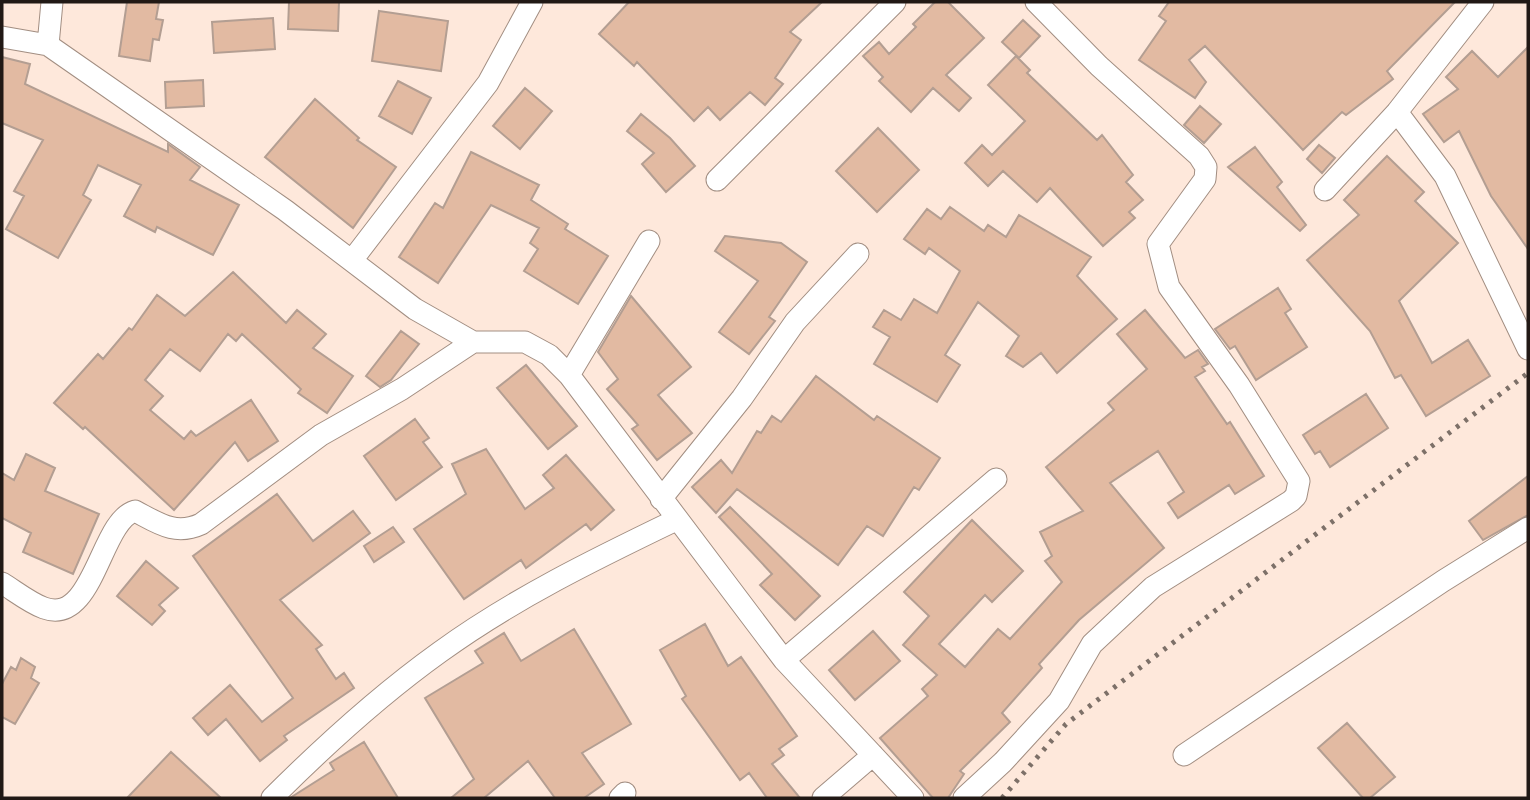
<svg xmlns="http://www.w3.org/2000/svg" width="1530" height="800" viewBox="0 0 1530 800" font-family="Rubik,sans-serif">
<rect width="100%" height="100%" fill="#fee8db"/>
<path fill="#e2baa2" stroke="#b39e92" stroke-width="2" d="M 127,2 L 159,2 L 156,19 L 163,20 L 159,40 L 153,39 L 150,61 L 119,56 Z
M 289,2 L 339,2 L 338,31 L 288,29 Z
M 629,2 L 822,2 L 790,32 L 801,40 L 775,78 L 783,84 L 765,105 L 750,92 L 720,120 L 708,107 L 694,121 L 637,62 L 634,66 L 599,34 Z
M 935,2 L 948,2 L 984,38 L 946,75 L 971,98 L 959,111 L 933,88 L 911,112 L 879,81 L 883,77 L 863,56 L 879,42 L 889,54 L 916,27 L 913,24 Z
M 1169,2 L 1455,2 L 1387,71 L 1393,79 L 1346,115 L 1342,112 L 1303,150 L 1205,46 L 1189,60 L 1206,82 L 1195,98 L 1139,60 L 1166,21 L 1159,16 Z
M 379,11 L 448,21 L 441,71 L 372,61 Z
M 273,18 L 275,49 L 214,53 L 212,22 Z
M 1023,20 L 1040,36 L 1019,58 L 1002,42 Z
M 1528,47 L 1528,249 L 1491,196 L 1459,131 L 1444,142 L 1423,114 L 1458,89 L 1446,77 L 1472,51 L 1498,77 Z
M 1016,56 L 1030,70 L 1027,73 L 1097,140 L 1102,135 L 1133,175 L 1126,182 L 1143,200 L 1129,212 L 1135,218 L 1103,246 L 1050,188 L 1037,202 L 1003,171 L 988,186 L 965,163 L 982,145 L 992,155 L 1025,121 L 988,85 Z
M 2,57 L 30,64 L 25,84 L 168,152 L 168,144 L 200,167 L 190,180 L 239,205 L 213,255 L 157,227 L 155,232 L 124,216 L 141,185 L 98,165 L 83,195 L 91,200 L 58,258 L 6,229 L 24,196 L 14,191 L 43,140 L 2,123 Z
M 203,80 L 204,106 L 166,108 L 165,82 Z
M 398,81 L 431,98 L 412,134 L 379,116 Z
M 525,88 L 552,111 L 520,149 L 493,126 Z
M 315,99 L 359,138 L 357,140 L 396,167 L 353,228 L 265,157 Z
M 1200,106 L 1221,124 L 1204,143 L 1184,125 Z
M 641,114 L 670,138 L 695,166 L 666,192 L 642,164 L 654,153 L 627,131 Z
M 878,128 L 919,170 L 877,212 L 836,171 Z
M 1319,145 L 1335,158 L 1322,173 L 1307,159 Z
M 1255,147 L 1282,182 L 1277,187 L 1306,225 L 1300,231 L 1228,167 Z
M 471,152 L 539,185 L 531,200 L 568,224 L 565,229 L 608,256 L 578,304 L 524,271 L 538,249 L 530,243 L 539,228 L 491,205 L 438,283 L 399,257 L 435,203 L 443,208 Z
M 1387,156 L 1424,192 L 1415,201 L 1458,243 L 1399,301 L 1432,363 L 1468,340 L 1490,376 L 1426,416 L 1401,375 L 1395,378 L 1370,331 L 1307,260 L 1359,215 L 1344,200 Z
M 950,207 L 984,231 L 988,225 L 1006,237 L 1019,215 L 1091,257 L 1077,276 L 1117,319 L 1057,373 L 1041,353 L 1023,367 L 1006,356 L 1019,336 L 978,302 L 945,355 L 960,365 L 937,402 L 874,364 L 890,337 L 873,327 L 884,310 L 901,320 L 914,299 L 937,313 L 960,271 L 929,248 L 925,254 L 904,239 L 927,209 L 941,219 Z
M 725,236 L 781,243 L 807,262 L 769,317 L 775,321 L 749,354 L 719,332 L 758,281 L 715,251 Z
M 233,272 L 286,323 L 297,310 L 326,334 L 313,348 L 353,376 L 327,413 L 298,393 L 301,389 L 242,334 L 236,341 L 228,334 L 200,371 L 170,349 L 145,380 L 163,396 L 150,410 L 184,439 L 191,431 L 196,436 L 251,400 L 278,441 L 248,461 L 235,442 L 174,510 L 85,427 L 83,429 L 54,403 L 98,354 L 103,359 L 129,328 L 132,330 L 157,295 L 185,316 Z
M 1278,288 L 1291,309 L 1285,313 L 1307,347 L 1256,380 L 1235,346 L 1230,349 L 1215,329 Z
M 631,296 L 691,367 L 658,395 L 692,433 L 657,460 L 632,429 L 638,425 L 607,389 L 618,379 L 598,352 Z
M 1145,310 L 1185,358 L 1198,350 L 1208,364 L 1202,367 L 1205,371 L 1195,377 L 1227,424 L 1230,422 L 1264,476 L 1235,494 L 1229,485 L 1178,518 L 1168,503 L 1184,492 L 1158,451 L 1110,483 L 1164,548 L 1079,620 L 1039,664 L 1042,668 L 1002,713 L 1010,722 L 960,771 L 964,774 L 948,798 L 933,798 L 880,738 L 928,696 L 922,689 L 937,675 L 903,645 L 929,616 L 904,592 L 972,520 L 1023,571 L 992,602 L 985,595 L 939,644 L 965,667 L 998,629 L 1010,639 L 1062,582 L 1045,561 L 1052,556 L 1040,532 L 1083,511 L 1046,467 L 1114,410 L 1108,403 L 1147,369 L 1117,334 Z
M 401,331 L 419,344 L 391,380 L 380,387 L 366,376 Z
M 526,365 L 577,426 L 548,449 L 497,388 Z
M 816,376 L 874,420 L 877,416 L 940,458 L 919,490 L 914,487 L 883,536 L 867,526 L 838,565 L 737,489 L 716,513 L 692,487 L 721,460 L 732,473 L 757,431 L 761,433 L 772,416 L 781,422 Z
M 1366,394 L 1388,428 L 1330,467 L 1320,451 L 1315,454 L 1303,435 Z
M 415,419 L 429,438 L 423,442 L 442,467 L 396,500 L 364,456 Z
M 486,449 L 525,509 L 554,488 L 543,475 L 566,455 L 614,510 L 591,530 L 586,524 L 526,568 L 521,560 L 464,599 L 414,529 L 466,494 L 452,464 Z
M 26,454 L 55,468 L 45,491 L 99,514 L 73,574 L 23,552 L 31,533 L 2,518 L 2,473 L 14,480 Z
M 1528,476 L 1528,515 L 1483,540 L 1469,521 Z
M 277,494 L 313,541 L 353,511 L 370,533 L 280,600 L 322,645 L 316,649 L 336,679 L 344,673 L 354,688 L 284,736 L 287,740 L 260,761 L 226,719 L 208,735 L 193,718 L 230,685 L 262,722 L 293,698 L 193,556 Z
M 730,507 L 820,596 L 795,620 L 760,585 L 772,574 L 719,517 Z
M 393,527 L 404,542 L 374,562 L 364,546 Z
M 146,561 L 178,588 L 159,605 L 165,611 L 152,625 L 117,596 Z
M 705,624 L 728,666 L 741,657 L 797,736 L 779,749 L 784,755 L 772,764 L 800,798 L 767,798 L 749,773 L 740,780 L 682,699 L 686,696 L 660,650 Z
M 574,629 L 631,724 L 582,753 L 604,784 L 584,798 L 555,798 L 528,761 L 484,798 L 451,798 L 474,779 L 425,698 L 483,663 L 475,651 L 504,633 L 521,661 Z
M 873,631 L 900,661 L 855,700 L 829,670 Z
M 21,658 L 35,667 L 31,678 L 39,683 L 15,724 L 2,717 L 2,684 L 11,667 L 16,670 Z
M 1347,723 L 1395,777 L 1370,798 L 1363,798 L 1318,748 Z
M 364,742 L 398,798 L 290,798 L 334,770 L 330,763 Z
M 171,752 L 221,798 L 127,798 Z"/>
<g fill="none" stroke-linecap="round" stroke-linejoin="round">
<defs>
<path id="minor" d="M 2,37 L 48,45 L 285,210 L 415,309 L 473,342 L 525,342 L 549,355 L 569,375 L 784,660 L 913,798
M 48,45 L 52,2
M 1397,112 L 1445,176 L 1528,349
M 717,180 L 895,2
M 1325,190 L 1397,112 L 1483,2
M 353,259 L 488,83 L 532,2
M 569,375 L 649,241
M 661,499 L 742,398 L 795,322 L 858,254
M 2,583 C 15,591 30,603 44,608 C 94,626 100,521 135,511 C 158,523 175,536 201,524 L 321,435 L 402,389 L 473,342
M 784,660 L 996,479
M 1184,755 L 1443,581 L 1528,528
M 272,798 C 324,746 380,695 440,652 C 513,599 595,559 676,520
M 620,798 L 625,793
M 823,798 L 873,755
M 964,798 L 1003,762 L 1059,701 L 1092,644 L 1153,587 L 1291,501 L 1296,496 L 1299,481 L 1239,385 L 1169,287 L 1158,244 L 1205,179 L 1206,167 L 1199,156 L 1099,66 L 1036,2"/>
</defs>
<use href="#minor" stroke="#a28e82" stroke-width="23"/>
<use href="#minor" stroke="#fff" stroke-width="21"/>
<path stroke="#7d7068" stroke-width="5" stroke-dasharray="3.5 7" stroke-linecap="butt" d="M 1002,798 L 1066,724 L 1528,373"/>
</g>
<rect width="1530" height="800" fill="none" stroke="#211915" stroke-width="7"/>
</svg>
